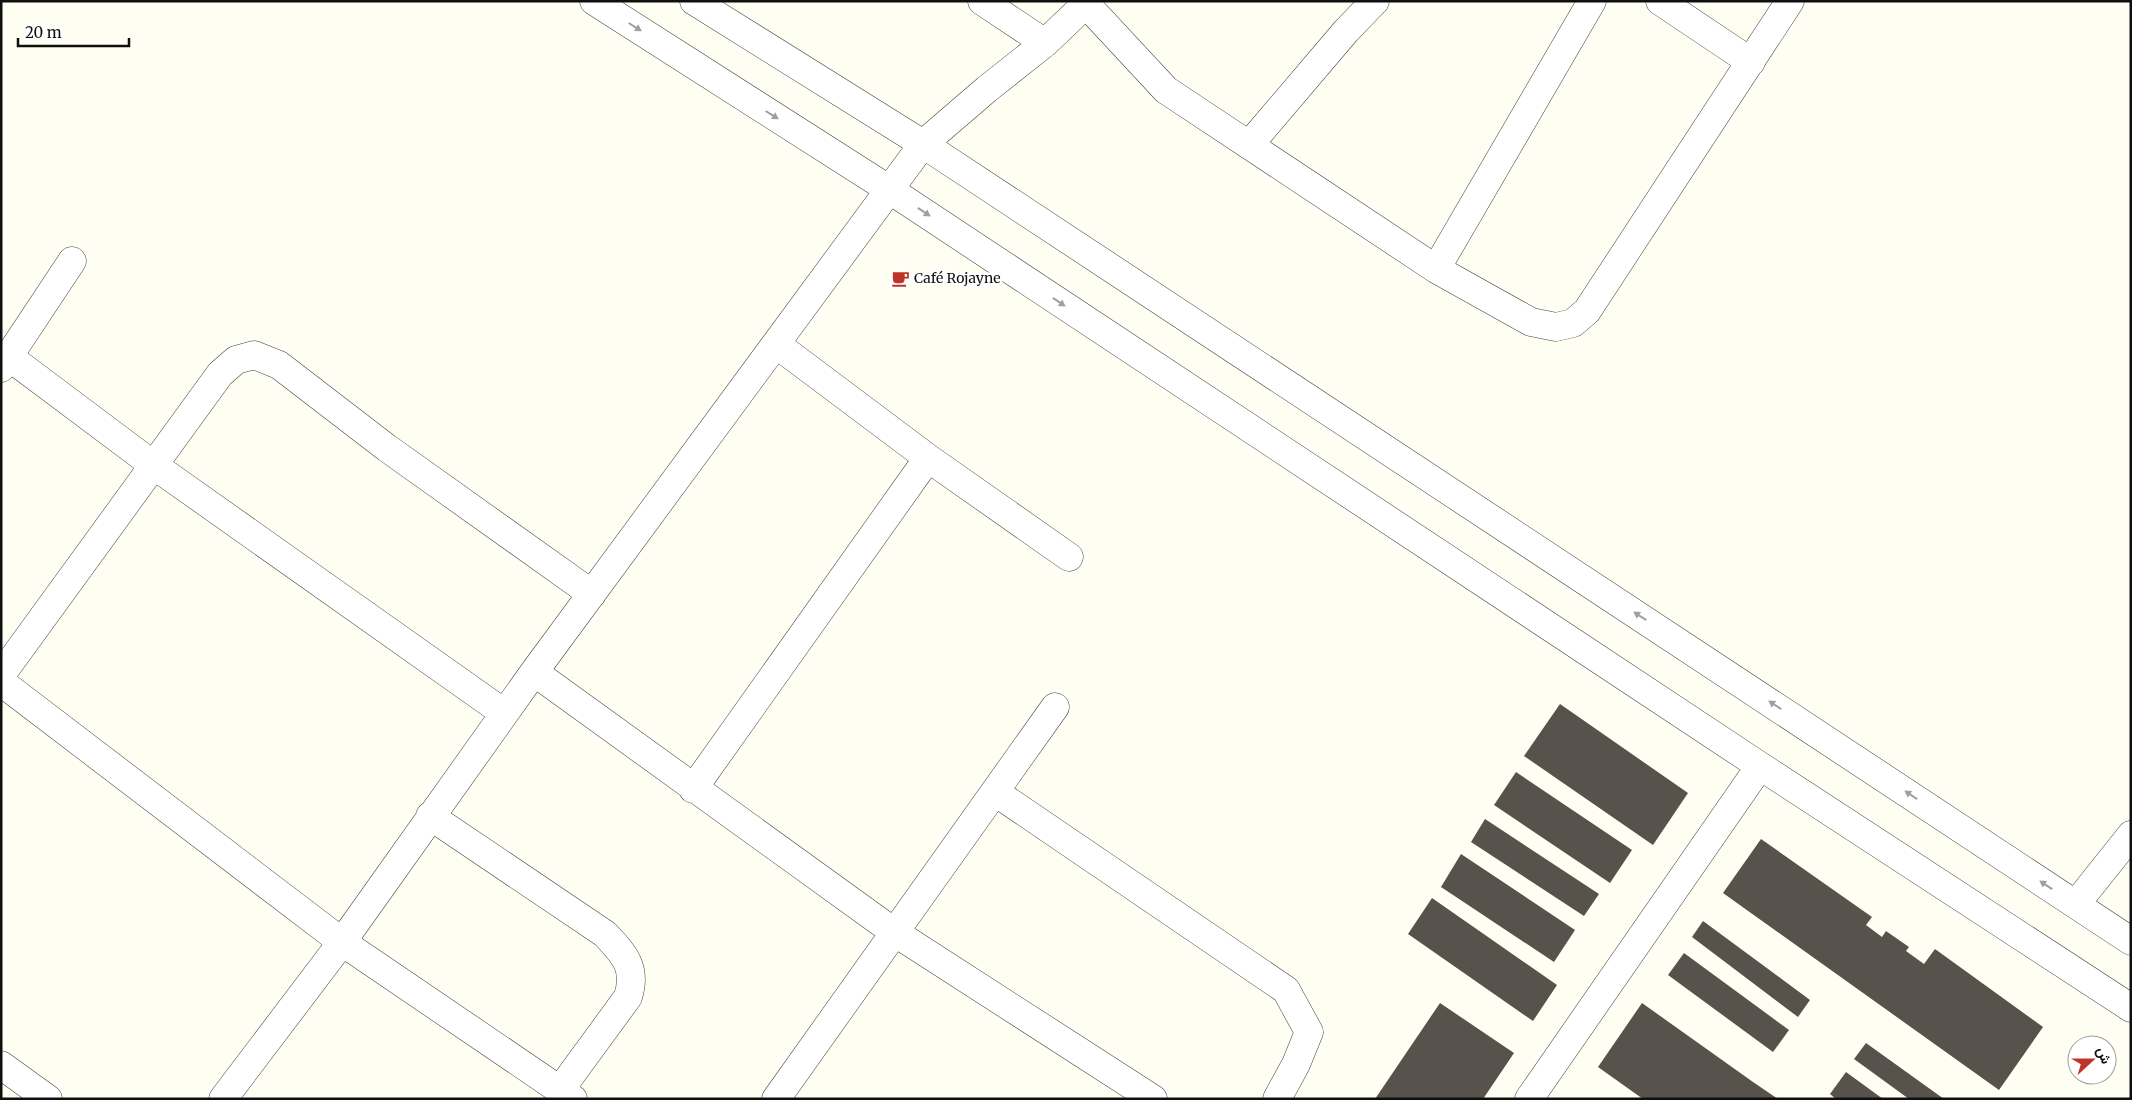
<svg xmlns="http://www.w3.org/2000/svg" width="2132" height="1100" viewBox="0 0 2132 1100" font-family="Merriweather,Vazirmatn,serif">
<rect width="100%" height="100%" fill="#fffef2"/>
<path fill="#58524c" d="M 1560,704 L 1688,793 L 1653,845 L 1524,756 Z
M 1516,772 L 1632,850 L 1610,883 L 1494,805 Z
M 1485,819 L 1599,894 L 1584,916 L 1471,842 Z
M 1761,839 L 1872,917 L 1866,925 L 1882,937 L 1886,931 L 1909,947 L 1906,951 L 1924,964 L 1935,949 L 2043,1027 L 1999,1090 L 1723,893 Z
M 1461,854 L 1575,930 L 1554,962 L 1441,887 Z
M 1432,898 L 1557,985 L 1533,1021 L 1408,934 Z
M 1703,921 L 1810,1000 L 1798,1017 L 1692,937 Z
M 1684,953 L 1789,1030 L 1773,1052 L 1668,975 Z
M 1440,1003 L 1514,1053 L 1483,1099 L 1375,1099 Z
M 1642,1003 L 1753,1082 L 1778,1099 L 1643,1099 L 1598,1067 Z
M 1866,1043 L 1944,1099 L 1909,1099 L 1854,1059 Z
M 1846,1072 L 1883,1099 L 1836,1099 L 1830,1094 Z"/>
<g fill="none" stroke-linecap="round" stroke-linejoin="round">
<defs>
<path id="minor" d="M 594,1 L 890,190 L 1760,766 L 2131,1008
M 694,1 L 923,144 L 2131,941
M 982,1 L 1045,43
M 1660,1 L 1751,62
M 1086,4 L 1166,90 L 1436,269 L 1531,322 L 1556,327 L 1573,323 L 1587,311 L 1790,1
M 1249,145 L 1346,31 L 1375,1
M 1436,269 L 1592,1
M 8,356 L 152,464 L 504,713
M 1,368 L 72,261
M 928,458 L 1069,557
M 534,672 L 894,932 L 1153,1099
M 1,675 L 220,374 L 236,360 L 254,355 L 279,365 L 387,448 L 592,594
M 1,682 L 342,942 L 573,1099
M 693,789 L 928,458 L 776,344
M 995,792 L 1286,990 L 1309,1032 L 1296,1064 L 1277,1099
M 430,816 L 605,934 C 625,955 637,968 628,997 L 560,1090
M 2076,904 L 2131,835
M 1,1065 L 48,1099
M 223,1099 L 342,942 L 534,672 L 923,144 L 987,89 L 1045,43 L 1089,1
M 776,1099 L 1055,707
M 1529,1099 L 1760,766"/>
</defs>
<use href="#minor" stroke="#424242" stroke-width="29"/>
<use href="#minor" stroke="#fff" stroke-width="28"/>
</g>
<defs><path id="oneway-solid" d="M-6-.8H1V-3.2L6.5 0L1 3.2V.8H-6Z" transform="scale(1.25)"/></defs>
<g fill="#9f9f9f">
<use href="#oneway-solid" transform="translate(635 27) rotate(32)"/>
<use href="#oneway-solid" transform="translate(772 115) rotate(32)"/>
<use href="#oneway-solid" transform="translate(924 212) rotate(34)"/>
<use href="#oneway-solid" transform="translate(1059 302) rotate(34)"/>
<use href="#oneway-solid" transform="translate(1640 616) rotate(-147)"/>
<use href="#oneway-solid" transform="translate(1775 705) rotate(-147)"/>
<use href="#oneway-solid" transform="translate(1911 795) rotate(-146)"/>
<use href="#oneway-solid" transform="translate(2046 885) rotate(-146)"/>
</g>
<defs>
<symbol id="cafe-bare" viewBox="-9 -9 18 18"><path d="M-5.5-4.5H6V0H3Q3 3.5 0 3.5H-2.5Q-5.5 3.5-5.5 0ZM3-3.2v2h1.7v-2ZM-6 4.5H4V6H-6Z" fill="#bd3429" stroke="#fff" stroke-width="2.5" paint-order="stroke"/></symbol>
</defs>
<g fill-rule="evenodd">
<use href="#cafe-bare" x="888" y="266" width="25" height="25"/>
</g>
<g text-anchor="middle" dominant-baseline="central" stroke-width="5" stroke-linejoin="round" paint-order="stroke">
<g font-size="14" fill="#0f0f0f" stroke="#fff" text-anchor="start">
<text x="914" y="278">Café Rojayne</text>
</g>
</g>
<rect width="2132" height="1100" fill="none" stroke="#0f0f0f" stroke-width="5"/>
<g transform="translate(2092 1060) rotate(69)"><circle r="24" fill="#ffffff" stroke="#9f9f9f"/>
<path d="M0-4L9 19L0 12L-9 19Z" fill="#bd3429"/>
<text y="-8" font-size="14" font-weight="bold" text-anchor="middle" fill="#0f0f0f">ش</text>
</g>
<path d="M18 38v8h111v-8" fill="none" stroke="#0f0f0f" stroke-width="2.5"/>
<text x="25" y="38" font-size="15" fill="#0f0f0f" stroke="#ffffff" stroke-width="4" paint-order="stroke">20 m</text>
</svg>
